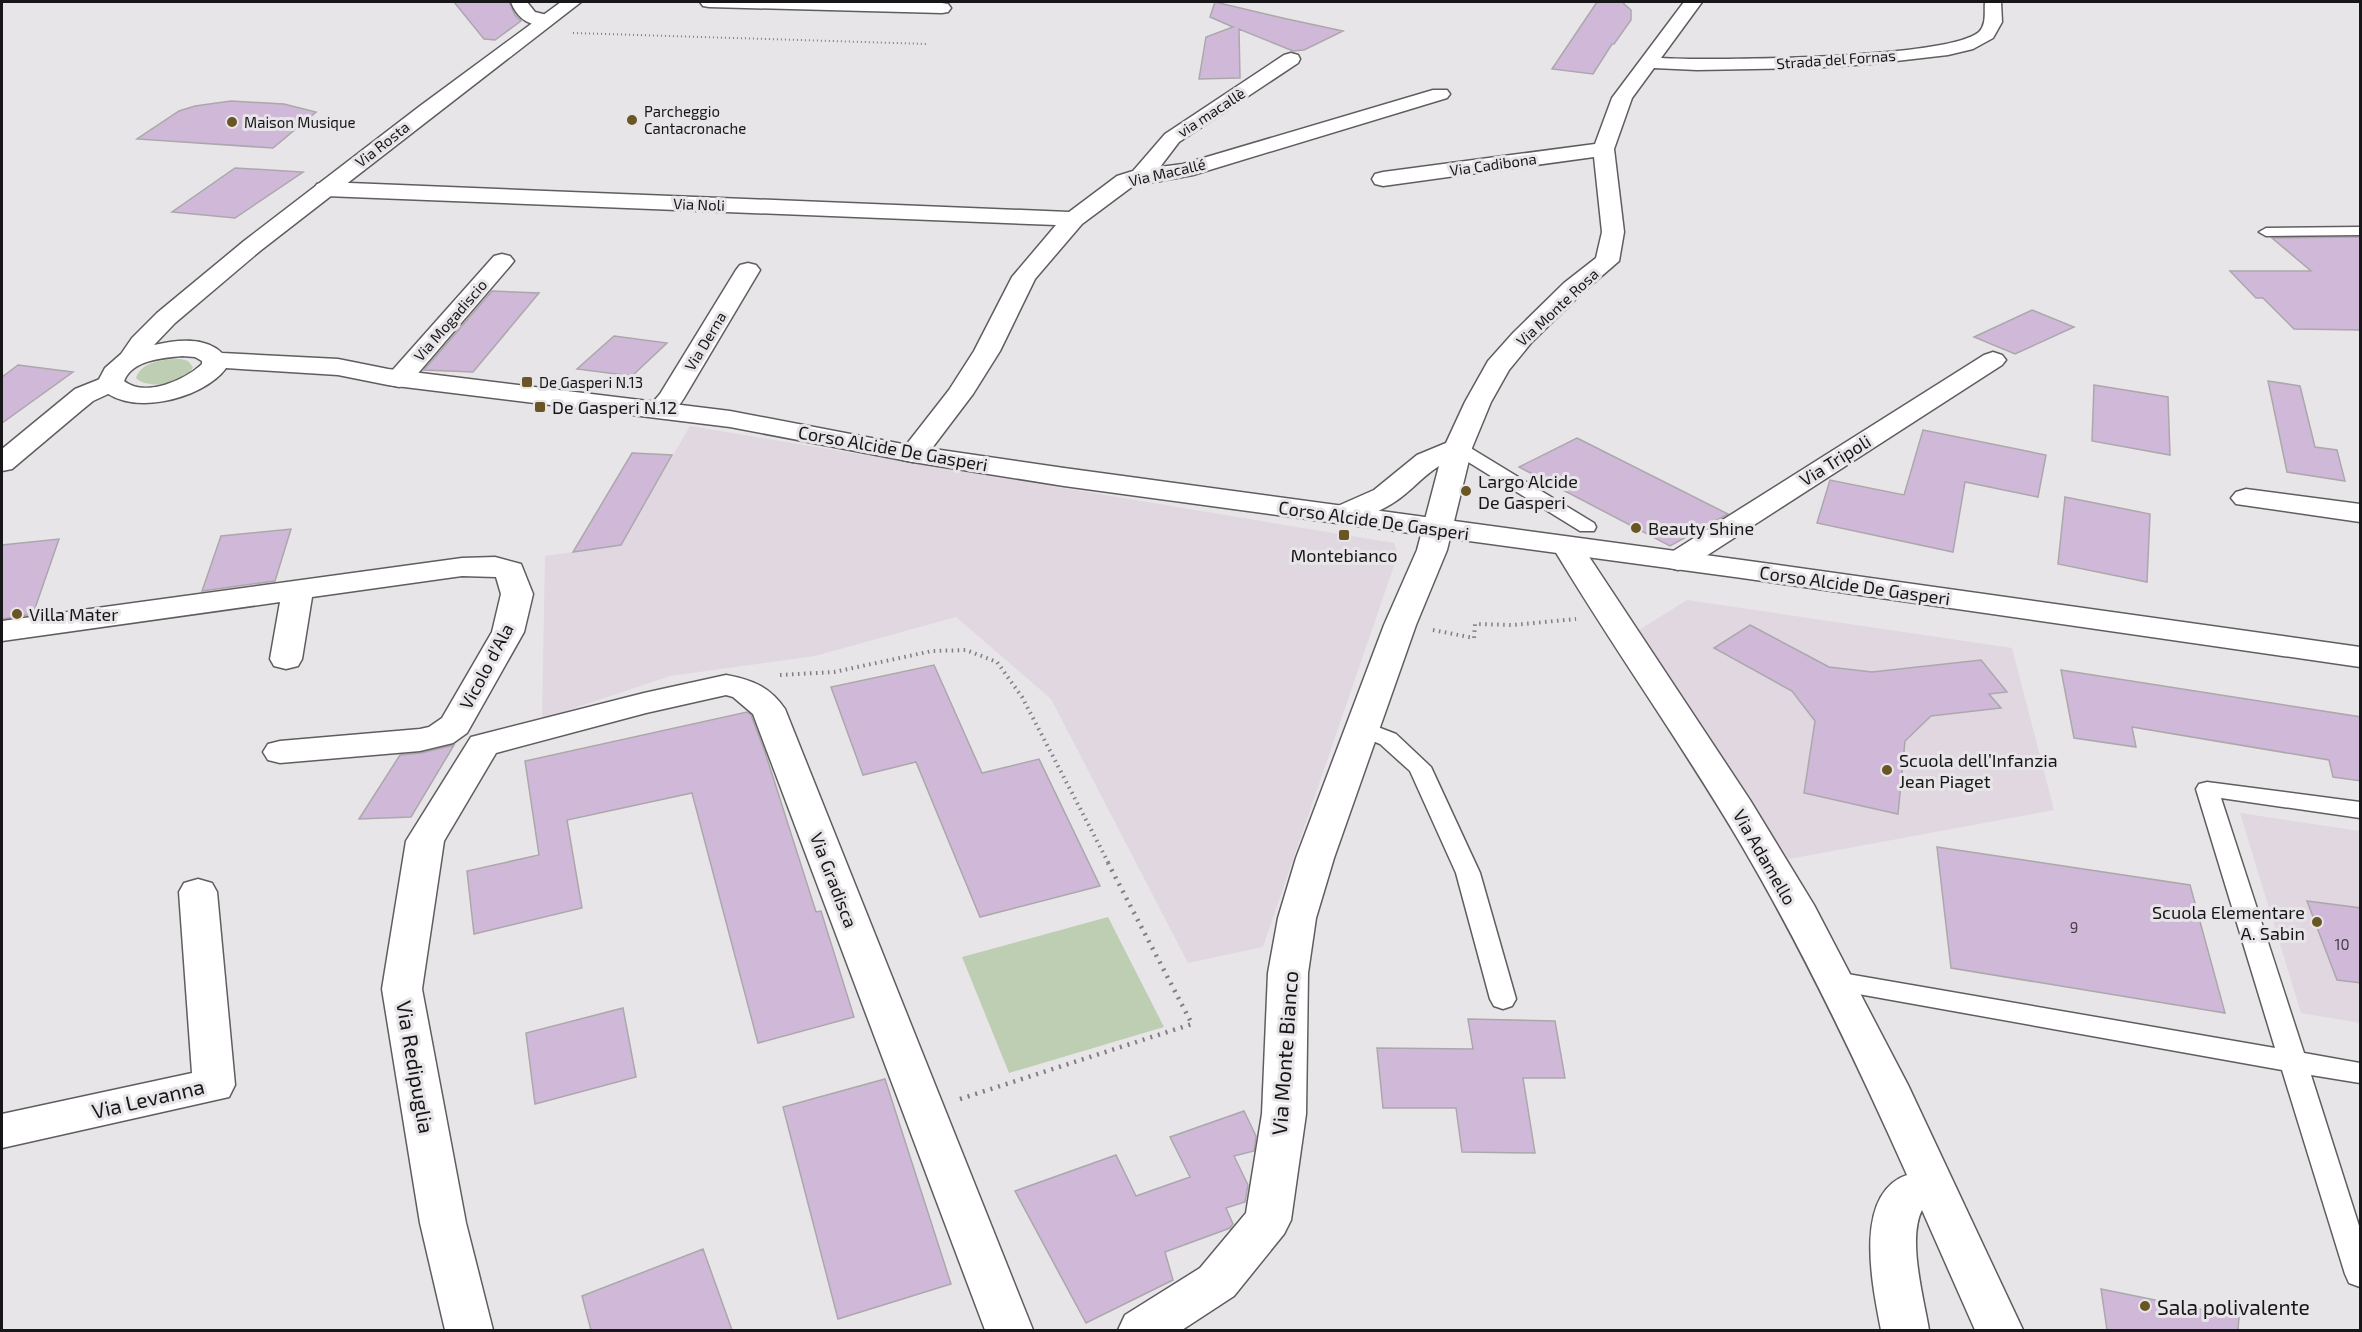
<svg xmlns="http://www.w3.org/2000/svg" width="2362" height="1332" viewBox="0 0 2362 1332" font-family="'Exo 2',sans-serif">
<rect width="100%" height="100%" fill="#e8e5e8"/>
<path fill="#e0d7e0" d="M 690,426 L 1394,543 L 1398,554 L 1263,947 L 1188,963 L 1051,699 L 956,617 L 815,656 L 670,676 L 542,719 L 545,556 L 621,545 Z
M 1687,600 L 2012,648 L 2054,810 L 1789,859 L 1639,630 Z
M 2240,813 L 2360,831 L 2360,1023 L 2301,1013 Z"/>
<path fill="#bdceb2" d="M 181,359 L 188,361 L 193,367 C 186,383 149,391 136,378 C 141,361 166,359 181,359 Z
M 1108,917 L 1164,1027 L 1009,1073 L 962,957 Z"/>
<path fill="#d0b8d8" stroke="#aba8ac" stroke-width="1.5" d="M 454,2 L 509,2 L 515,15 L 521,21 L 495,40 L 484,39 Z
M 1215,2 L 1287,19 L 1343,31 L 1304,50 L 1293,51 L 1239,29 L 1240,78 L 1199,79 L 1206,37 L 1233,27 L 1210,17 Z
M 1597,2 L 1622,2 L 1631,10 L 1631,20 L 1614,44 L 1612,44 L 1593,74 L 1552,69 Z
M 231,101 L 284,104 L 316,112 L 273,148 L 137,139 L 179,111 L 195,106 Z
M 235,168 L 303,172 L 235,218 L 172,212 Z
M 2361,237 L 2361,330 L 2294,329 L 2263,298 L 2256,298 L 2230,271 L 2311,271 L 2272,238 Z
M 492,291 L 539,293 L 473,372 L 424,370 Z
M 2032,310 L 2074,327 L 2015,354 L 1974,337 Z
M 614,336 L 667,343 L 632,376 L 577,369 Z
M 18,365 L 73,372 L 2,423 L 2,377 Z
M 2268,381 L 2300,386 L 2315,447 L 2337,450 L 2345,481 L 2287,472 Z
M 2094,385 L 2168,397 L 2170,455 L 2092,441 Z
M 1923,430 L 2046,455 L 2038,497 L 1965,482 L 1953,552 L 1817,523 L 1830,480 L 1904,495 Z
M 1577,438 L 1728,514 L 1670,546 L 1519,467 Z
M 632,453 L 672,455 L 621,545 L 573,552 Z
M 2065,497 L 2150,514 L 2147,582 L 2058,564 Z
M 291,529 L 275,581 L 202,591 L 221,536 Z
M 59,539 L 33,614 L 2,619 L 2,545 Z
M 1750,625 L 1829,667 L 1872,672 L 1981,660 L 2007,692 L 1989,694 L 2001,708 L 1931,716 L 1905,741 L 1898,814 L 1804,793 L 1815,721 L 1792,691 L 1714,648 Z
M 934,665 L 982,773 L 1039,759 L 1100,886 L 980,917 L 916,762 L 863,775 L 831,687 Z
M 2061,670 L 2361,717 L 2361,781 L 2333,777 L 2329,760 L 2132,727 L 2136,747 L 2074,738 Z
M 747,712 L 751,715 L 765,752 L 816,912 L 821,911 L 854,1017 L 758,1043 L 692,793 L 567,820 L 582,908 L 474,934 L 467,871 L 539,855 L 525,761 Z
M 454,745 L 411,817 L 359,819 L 400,755 L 421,753 Z
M 1937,847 L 2190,885 L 2225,1013 L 1951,968 Z
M 2307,901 L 2361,908 L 2361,983 L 2337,980 Z
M 623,1008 L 636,1077 L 535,1104 L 526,1033 Z
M 1468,1019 L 1555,1021 L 1565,1078 L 1523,1078 L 1535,1153 L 1462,1152 L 1456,1108 L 1383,1108 L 1377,1048 L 1473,1049 Z
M 885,1079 L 951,1284 L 838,1319 L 783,1107 Z
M 1244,1111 L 1256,1136 L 1254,1151 L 1234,1156 L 1248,1185 L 1245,1202 L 1226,1208 L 1233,1224 L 1230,1228 L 1165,1252 L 1173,1280 L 1086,1323 L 1015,1191 L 1116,1155 L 1136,1196 L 1190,1177 L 1170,1137 Z
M 703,1249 L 732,1330 L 591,1330 L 582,1296 Z
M 2101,1289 L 2239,1317 L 2238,1330 L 2107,1330 Z"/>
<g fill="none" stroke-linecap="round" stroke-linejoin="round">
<defs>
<path id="service" d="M 2360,227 L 2360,235 L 2266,236 L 2259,232 L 2266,228 Z
M 1458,443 L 1464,444 L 1594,523 L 1596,527 L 1594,531 L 1580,531 L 1452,452 L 1449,448 L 1452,444 Z
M 1362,721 L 1396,734 L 1431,767 L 1480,873 L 1516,999 L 1512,1006 L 1503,1009 L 1494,1006 L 1490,999 L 1456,873 L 1410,771 L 1380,744 L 1354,733 L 1351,728 L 1354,723 Z
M 2207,782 L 2360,802 L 2360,818 L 2221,798 L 2304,1053 L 2360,1063 L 2360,1083 L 2311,1075 L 2360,1229 L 2360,1287 L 2349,1283 L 2345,1274 L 2282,1070 L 1836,990 L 1827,988 L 1823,981 L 1827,974 L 1836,972 L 2275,1048 L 2196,789 L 2199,784 Z"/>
<path id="minor" d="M 511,2 L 527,2 L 535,12 L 551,16 L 554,20 L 551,24 C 532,29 517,19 511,2 Z
M 700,2 L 942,3 L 948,4 L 951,8 L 948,12 L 942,13 L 709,7 L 703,6 Z
M 1684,2 L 1702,2 L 1661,58 C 1712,61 1947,59 1979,32 C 1987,24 1984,11 1985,2 L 2001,2 L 2002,22 L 1993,38 L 1973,49 L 1948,55 L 1870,64 L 1809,68 L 1697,70 L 1654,68 L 1632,98 L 1614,149 L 1624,232 L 1619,261 L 1582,293 L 1531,343 L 1509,370 L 1491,402 L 1472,448 L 1447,550 L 1416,625 L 1334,858 L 1316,918 L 1308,973 L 1306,1114 L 1291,1220 L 1284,1234 L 1234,1296 L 1182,1330 L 1118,1330 L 1125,1315 L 1200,1268 L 1246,1213 L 1262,1114 L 1268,973 L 1278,918 L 1296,858 L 1384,625 L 1417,550 L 1439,466 C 1423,476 1411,491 1396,501 C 1380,512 1348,526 1331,521 L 1326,515 L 1331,509 L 1374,490 L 1417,455 L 1446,443 L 1465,402 L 1488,361 L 1513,333 L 1564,283 L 1596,258 L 1602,232 L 1594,157 L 1383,186 L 1375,184 L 1372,179 L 1375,174 L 1383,172 L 1595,144 L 1612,98 Z
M 1291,53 L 1298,55 L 1300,59 L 1298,63 L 1179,142 L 1160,167 L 1183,164 L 1433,90 L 1447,90 L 1450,94 L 1447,98 L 1193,175 L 1133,186 L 1082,224 L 1035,279 L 1000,351 L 973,394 L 923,460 L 913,462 L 903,460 L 899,454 L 949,390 L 974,351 L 1012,277 L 1056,225 L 325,196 L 317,194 L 314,189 L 317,184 L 325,182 L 1069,212 L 1117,176 L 1133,171 L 1165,134 L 1284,55 Z
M 502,254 L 510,256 L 514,261 L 510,266 L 408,385 L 399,387 L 390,385 L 386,379 L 390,373 L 494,256 Z
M 748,263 L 756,265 L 760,270 L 684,398 C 675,412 668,420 650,416 L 646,410 L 660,394 L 736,270 L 740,265 Z
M 1993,352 L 2002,355 L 2006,360 L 2002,365 L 1689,567 L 1678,570 L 1667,567 L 1663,561 L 1667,555 L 1984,355 Z
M 110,375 L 119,377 L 123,383 L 119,389 L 93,401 L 82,410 L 12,469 L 2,471 L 2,449 L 75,389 Z
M 2246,489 L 2360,504 L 2360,522 L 2236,504 L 2231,498 L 2236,492 Z
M 1567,537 L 1578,540 L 1582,546 L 1750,800 L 1814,905 L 1908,1085 L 2023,1330 L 1975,1330 L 1922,1210 C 1907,1239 1924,1299 1929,1330 L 1881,1330 C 1873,1288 1852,1194 1907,1175 C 1857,1063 1804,952 1742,846 C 1682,744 1613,648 1552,546 L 1556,540 Z
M 495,557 L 521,564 L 533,594 L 524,632 L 467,733 L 453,743 L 420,751 L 280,763 L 268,760 L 263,752 L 268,744 L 280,741 L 420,729 L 429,727 L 442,718 L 492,632 L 501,594 L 496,577 L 462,576 L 312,597 L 302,659 L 298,666 L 286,669 L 274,666 L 270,659 L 280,602 L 2,641 L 2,621 L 462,558 Z
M 726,675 C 752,680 769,686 785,709 L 1033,1330 L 985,1330 L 753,714 L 733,697 L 726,695 L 646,713 L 496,753 L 444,841 L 422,989 L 466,1223 L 493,1330 L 445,1330 L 420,1223 L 382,989 L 406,841 L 471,737 L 644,693 Z
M 198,879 L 212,883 L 217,892 L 235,1085 L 229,1097 L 2,1148 L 2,1114 L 192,1073 L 179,892 L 184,883 Z"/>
<path id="tertiary" d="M 561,2 L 581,2 L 260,251 L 175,323 L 154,345 C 176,340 204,336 222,353 L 338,359 L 388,369 L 730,411 L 913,446 L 1064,468 L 1742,560 L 2360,647 L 2360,667 L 1742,578 L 1064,486 L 913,462 L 730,427 L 388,385 L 338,375 L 226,368 C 203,400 122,420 97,383 L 105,368 L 121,354 L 132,338 L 157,313 L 244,241 L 420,106 ZM 182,356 L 195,357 L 202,361 L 202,364 C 185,380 145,398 124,381 C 132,360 162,358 182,356 Z"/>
</defs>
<use href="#service" stroke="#605d60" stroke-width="3"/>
<use href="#minor" stroke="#605d60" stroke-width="3"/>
<use href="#tertiary" stroke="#605d60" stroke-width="3"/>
<path stroke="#807e81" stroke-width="2" stroke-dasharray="1 3" stroke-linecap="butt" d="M 573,33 L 927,44"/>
<path stroke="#807e81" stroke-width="4" stroke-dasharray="1.5 4.5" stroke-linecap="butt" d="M 1433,630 L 1474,638 L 1475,624 L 1513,625 L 1576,619
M 780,675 L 834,672 L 932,651 L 966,650 L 997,662 L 1022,697 L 1109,864"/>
<path stroke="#807e81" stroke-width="4.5" stroke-dasharray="2 6" stroke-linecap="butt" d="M 960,1099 L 1192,1024 L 1108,863"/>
<use href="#service" fill="#fff" fill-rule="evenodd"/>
<use href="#minor" fill="#fff" fill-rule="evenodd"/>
<use href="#tertiary" fill="#fff" fill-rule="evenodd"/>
</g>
<g fill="#6a5524" stroke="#e8e5e8" stroke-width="2">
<circle cx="632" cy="120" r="6"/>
<circle cx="232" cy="122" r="6"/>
<rect x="521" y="376" width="12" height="12" rx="3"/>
<rect x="534" y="401" width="12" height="12" rx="3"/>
<circle cx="1466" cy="491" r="6"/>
<circle cx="1636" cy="528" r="6"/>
<rect x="1338" y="529" width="12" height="12" rx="3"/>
<circle cx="17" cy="614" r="6"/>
<circle cx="1887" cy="770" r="6"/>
<circle cx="2317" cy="922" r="6"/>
<circle cx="2145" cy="1306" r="6"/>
</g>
<g text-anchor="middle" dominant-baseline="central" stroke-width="6" stroke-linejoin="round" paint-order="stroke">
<g font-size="15" fill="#171618" stroke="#e8e5e8">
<text transform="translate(1836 59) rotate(-4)">Strada del Fornas</text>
<text transform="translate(1211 112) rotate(-33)">via macallè</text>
<text transform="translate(382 144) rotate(-38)">Via Rosta</text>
<text transform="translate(1493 164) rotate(-8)">Via Cadibona</text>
<text transform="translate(1167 172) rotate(-13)">Via Macallé</text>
<text transform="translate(699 204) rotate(2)">Via Noli</text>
<text transform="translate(1557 307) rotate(-43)">Via Monte Rosa</text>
<text transform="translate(450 320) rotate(-49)">Via Mogadiscio</text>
<text transform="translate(705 341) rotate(-59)">Via Derna</text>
</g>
<g font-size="15" fill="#171618" stroke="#e8e5e8" text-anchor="start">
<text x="644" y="111">Parcheggio<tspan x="644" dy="17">Cantacronache</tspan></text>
<text x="244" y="122">Maison Musique</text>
<text x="539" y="382">De Gasperi N.13</text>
</g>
<g font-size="15" fill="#453e48">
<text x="2074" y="927">9</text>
<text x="2342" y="944">10</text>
</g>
<g font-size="18" fill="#171618" stroke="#e8e5e8" text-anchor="start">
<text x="552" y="407">De Gasperi N.12</text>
<text x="1478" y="481">Largo Alcide<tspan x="1478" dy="21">De Gasperi</tspan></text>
<text x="1648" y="528">Beauty Shine</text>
<text x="1344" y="555" text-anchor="middle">Montebianco</text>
<text x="29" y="614">Villa Mater</text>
<text x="1899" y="760">Scuola dell’Infanzia<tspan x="1899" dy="21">Jean Piaget</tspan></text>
<text x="2305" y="912" text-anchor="end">Scuola Elementare<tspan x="2305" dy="21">A. Sabin</tspan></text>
</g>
<g font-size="18" fill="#171618" stroke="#e8e5e8">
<text transform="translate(893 448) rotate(10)">Corso Alcide De Gasperi</text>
<text transform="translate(1835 460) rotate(-32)">Via Tripoli</text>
<text transform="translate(1374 520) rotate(8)">Corso Alcide De Gasperi</text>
<text transform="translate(1855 585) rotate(8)">Corso Alcide De Gasperi</text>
<text transform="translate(486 666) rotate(-62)">Vicolo d'Ala</text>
<text transform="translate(1765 857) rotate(60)">Via Adamello</text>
<text transform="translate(834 880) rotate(69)">Via Gradisca</text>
</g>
<g font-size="21" fill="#171618" stroke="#e8e5e8">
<text transform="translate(1284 1053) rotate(-86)">Via Monte Bianco</text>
<text transform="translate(416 1067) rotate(80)">Via Redipuglia</text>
<text transform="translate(148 1098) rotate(-13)">Via Levanna</text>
</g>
<g font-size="21" fill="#171618" stroke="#e8e5e8" text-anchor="start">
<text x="2157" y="1306">Sala polivalente</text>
</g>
</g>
<rect width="2362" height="1332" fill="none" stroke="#171618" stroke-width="6"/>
</svg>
